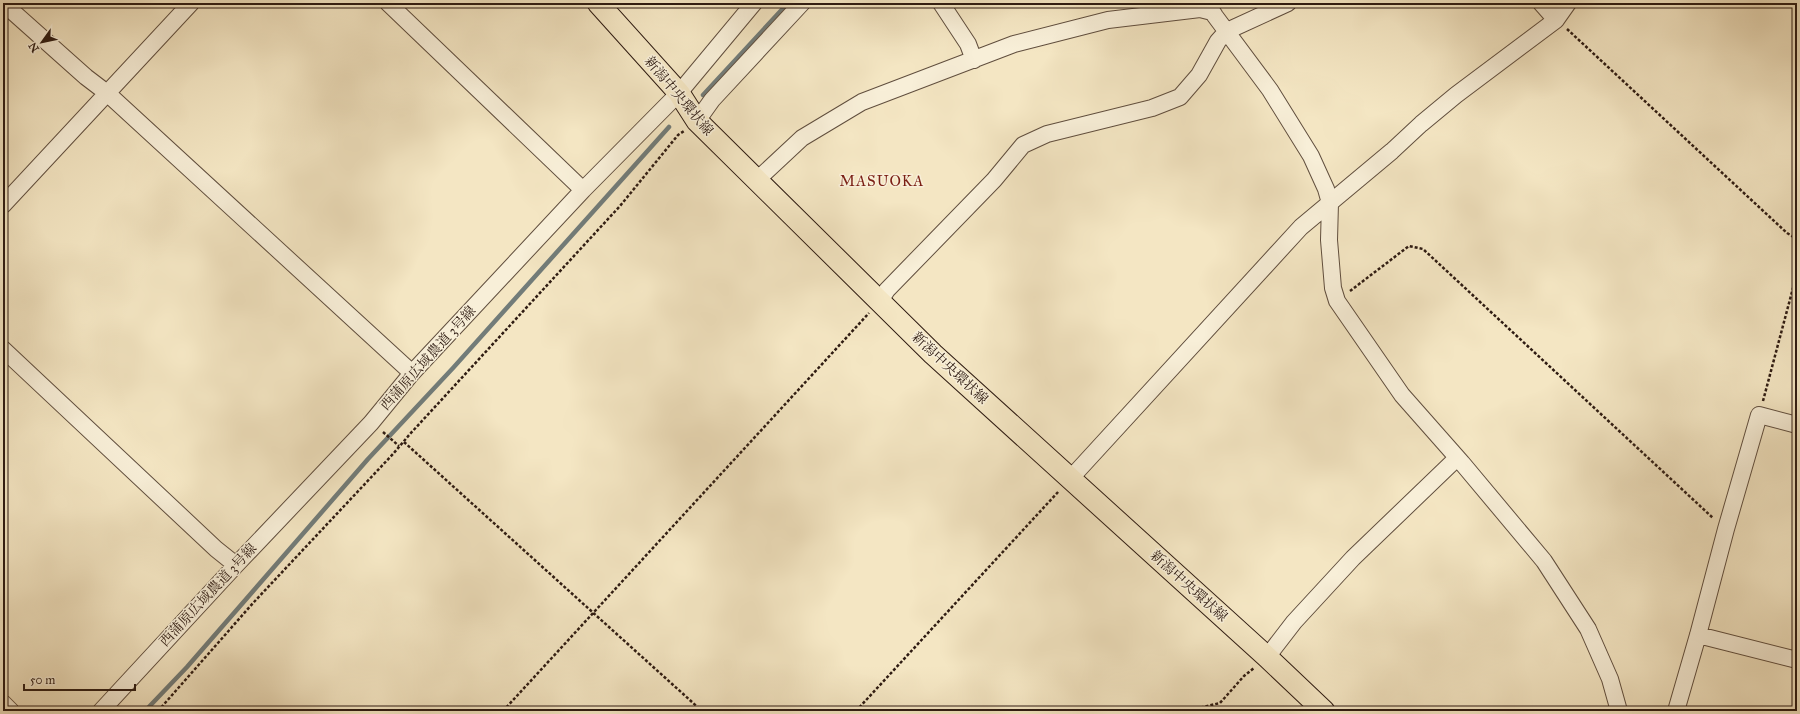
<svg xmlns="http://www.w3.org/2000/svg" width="1800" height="714" viewBox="0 0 1800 714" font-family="'IM FELL Great Primer','Noto Serif JP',serif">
<rect width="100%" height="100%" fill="#f4e6c3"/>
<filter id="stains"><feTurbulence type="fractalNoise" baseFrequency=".005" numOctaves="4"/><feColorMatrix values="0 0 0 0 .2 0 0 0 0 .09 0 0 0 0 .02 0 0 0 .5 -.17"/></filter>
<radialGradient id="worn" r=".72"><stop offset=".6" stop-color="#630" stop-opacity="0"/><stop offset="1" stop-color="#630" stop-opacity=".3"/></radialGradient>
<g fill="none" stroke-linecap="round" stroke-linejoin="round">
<path stroke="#727c79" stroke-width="4.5" d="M 703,95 L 788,3
M 145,711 L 187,667 L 368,459 L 453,368 L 669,127"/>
<defs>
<path id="minor" d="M 3,3 L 86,77 L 107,93 L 412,373
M 388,3 L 583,190
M 941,3 L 968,44 L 974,60
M 1207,3 L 1215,16 L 1270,90 L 1311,156 L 1326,189 L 1330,203 L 1329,240 L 1333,288 L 1337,301 L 1402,395 L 1462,463 L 1544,561 L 1588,629 L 1610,679 L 1619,711
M 1541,3 L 1556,20
M 697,121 L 712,100 L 802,3
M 757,180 L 802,138 L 862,102 L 1014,44 L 1108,20 L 1200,9 L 1212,12
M 3,205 L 191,3
M 880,301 L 887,290 L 994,180 L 1023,145 L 1047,134 L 1152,108 L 1180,97 L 1199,75 L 1218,41 L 1227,31 L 1288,3
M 3,349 L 216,549 L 236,565
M 1070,479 L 1301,227 L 1392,151 L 1421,124 L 1456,95 L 1556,20 L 1568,3
M 1698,635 L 1797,660
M 1267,657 L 1294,622 L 1353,558 L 1457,458
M 3,703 L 11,711
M 101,711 L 236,565 L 371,423 L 412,373 L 583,190 L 679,93 L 754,3
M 1676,711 L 1698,635 L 1726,529 L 1759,415 L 1797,425"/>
<path id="major" d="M 598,3 L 679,93 L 697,121 L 933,354 L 1267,657 L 1324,711"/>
</defs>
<use href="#minor" stroke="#604e3e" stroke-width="18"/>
<use href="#major" stroke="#2e1b12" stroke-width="23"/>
<path stroke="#2e1b12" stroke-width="2.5" stroke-dasharray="3 2" stroke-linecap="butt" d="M 1567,29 L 1787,233 L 1797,239
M 1350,291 L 1409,246 L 1423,249 L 1713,518
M 1763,401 L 1797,273
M 383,432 L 399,446
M 404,442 L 702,711
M 158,711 L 254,602 L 393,454 L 410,434 L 620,206 L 678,135 L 684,131
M 503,711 L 869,313
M 856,711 L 1059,491
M 1186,711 L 1220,703 L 1244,676 L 1254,668"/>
<use href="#minor" stroke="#f8efd8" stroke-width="16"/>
<use href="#major" stroke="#f4e6c3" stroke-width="21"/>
</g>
<g text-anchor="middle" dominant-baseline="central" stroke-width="3" stroke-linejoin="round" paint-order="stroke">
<g font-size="14" fill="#2e1b12" stroke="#f8efd8">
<text transform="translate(679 96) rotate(50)">新潟中央環状線</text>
<text transform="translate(428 358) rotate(-48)">西蒲原広域農道 3号線</text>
<text transform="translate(950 368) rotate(43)">新潟中央環状線</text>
<text transform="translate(1189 586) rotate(42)">新潟中央環状線</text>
<text transform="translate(208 595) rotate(-47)">西蒲原広域農道 3号線</text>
</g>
<g font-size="15" letter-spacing="1" fill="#7a1f14" stroke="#f8efd8">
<text x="882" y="181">MASUOKA</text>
</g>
</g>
<rect width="1800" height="714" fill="none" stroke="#f4e6c3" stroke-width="16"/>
<rect x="4" y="4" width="1792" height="706" fill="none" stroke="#2e1b12" stroke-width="2"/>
<rect x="8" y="8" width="1784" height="698" fill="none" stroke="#2e1b12"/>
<g transform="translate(42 42) rotate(237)" stroke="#f8efd8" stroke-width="3" paint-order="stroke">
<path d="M0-3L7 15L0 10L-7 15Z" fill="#2e1b12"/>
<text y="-6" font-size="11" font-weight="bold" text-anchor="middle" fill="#2e1b12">N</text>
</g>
<path d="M24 684v6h111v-6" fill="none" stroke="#2e1b12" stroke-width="2"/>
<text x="30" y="684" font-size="12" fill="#2e1b12" stroke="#f8efd8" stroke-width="3" paint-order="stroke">50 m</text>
<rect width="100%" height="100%" filter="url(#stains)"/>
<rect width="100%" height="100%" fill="url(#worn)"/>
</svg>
